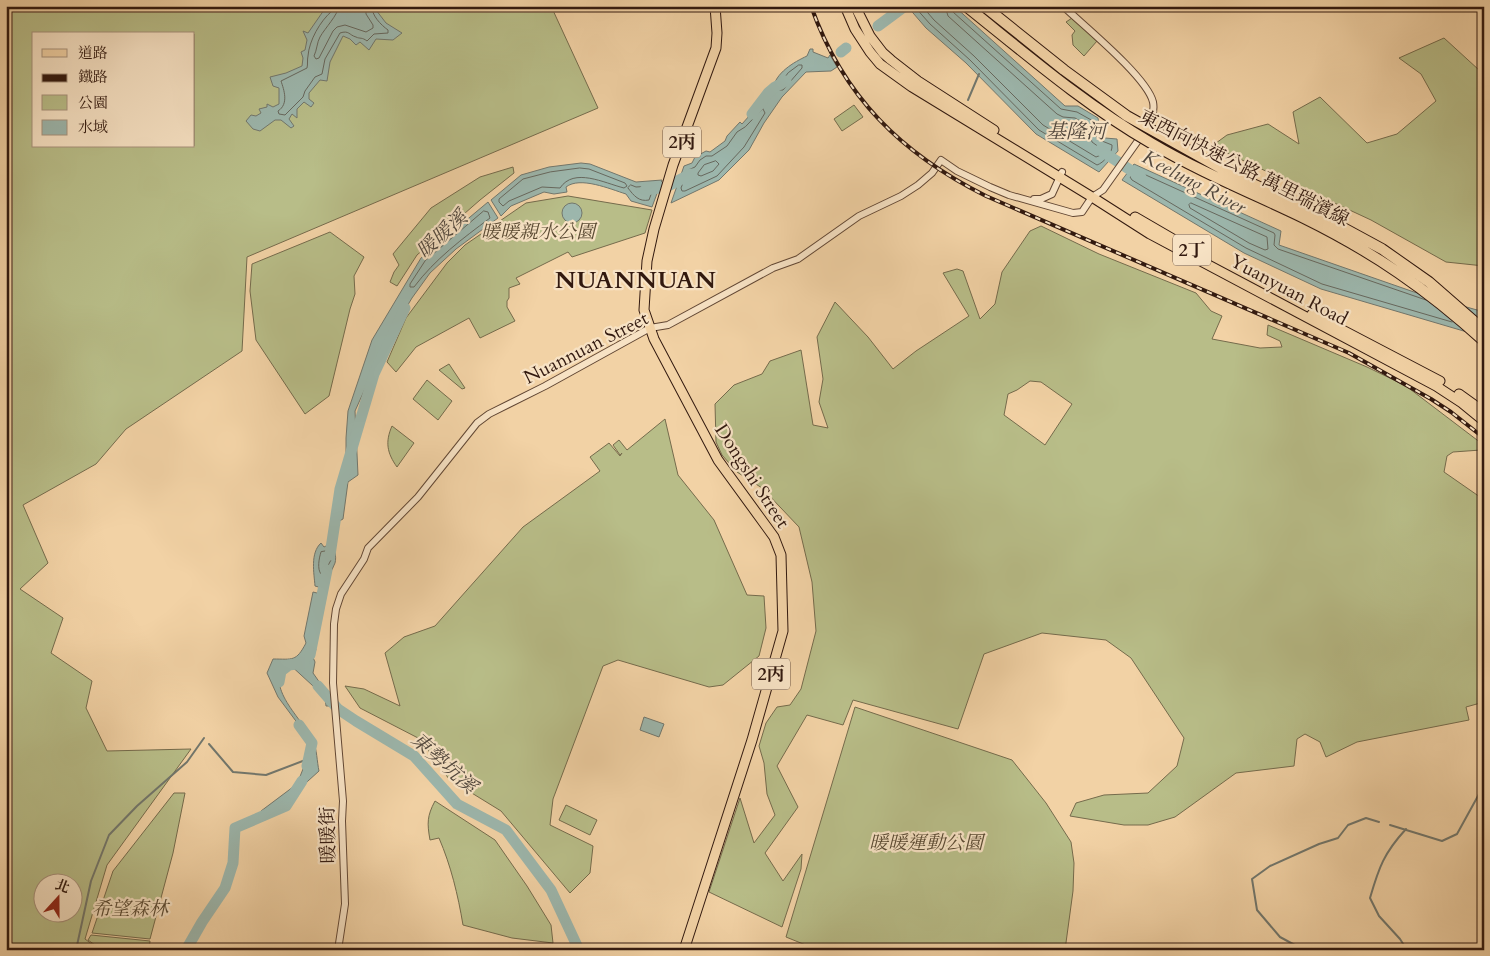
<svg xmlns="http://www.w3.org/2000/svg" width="1490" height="956" viewBox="0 0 1490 956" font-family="Cardo,'Noto Serif TC',serif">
<rect width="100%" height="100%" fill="#f2d2a5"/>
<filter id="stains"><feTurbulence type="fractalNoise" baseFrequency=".004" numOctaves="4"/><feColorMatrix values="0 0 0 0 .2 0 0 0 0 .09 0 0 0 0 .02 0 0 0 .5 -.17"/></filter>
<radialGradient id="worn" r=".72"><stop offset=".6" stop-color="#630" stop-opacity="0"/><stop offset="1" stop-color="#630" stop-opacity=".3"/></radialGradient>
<path fill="#b8bd88" stroke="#756b4c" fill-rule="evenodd" d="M 6,6 L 551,6 L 598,108 L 247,257 L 242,351 L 126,429 L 96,464 L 23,505 L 48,563 L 20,589 L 63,618 L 51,653 L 92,681 L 86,708 L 107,751 L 191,749 L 107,865 L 85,939 L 100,950 L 6,950 ZM 34,34 L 194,34 L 194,146 L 34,146 ZM 42,884 L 72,884 L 72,914 L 42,914 Z
M 1072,18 L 1097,41 L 1084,56 L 1073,45 L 1072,35 L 1075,31 L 1066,22 Z
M 1444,38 L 1479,70 L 1484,63 L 1484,266 L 1446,262 L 1371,220 L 1212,146 L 1227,135 L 1268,124 L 1299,144 L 1293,112 L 1320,97 L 1367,143 L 1397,134 L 1436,101 L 1421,74 L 1399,58 Z
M 854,105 L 863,117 L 842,131 L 834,119 Z
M 513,167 L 514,173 L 480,200 L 417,255 L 397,286 L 390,282 L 394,272 L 399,265 L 393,254 L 431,208 L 480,177 Z
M 568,196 L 652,210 L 645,233 L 572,257 L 568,252 L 516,278 L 520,284 L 509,288 L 509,298 L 507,301 L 507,307 L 515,321 L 480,338 L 469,318 L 416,347 L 396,372 L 387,362 L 406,318 L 447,263 L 465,245 L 526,203 Z
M 1041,226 L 1099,254 L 1196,293 L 1211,311 L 1222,316 L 1212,339 L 1260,348 L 1282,347 L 1280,341 L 1267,335 L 1268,325 L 1367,367 L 1406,386 L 1481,443 L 1481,450 L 1453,452 L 1447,456 L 1444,472 L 1480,497 L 1484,495 L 1484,702 L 1466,707 L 1469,720 L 1357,742 L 1326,757 L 1320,742 L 1305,734 L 1297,739 L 1294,766 L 1236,773 L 1175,817 L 1148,825 L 1124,825 L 1070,816 L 1076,803 L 1104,795 L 1148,793 L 1177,766 L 1184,738 L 1131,658 L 1106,640 L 1042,633 L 984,654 L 958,729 L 853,700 L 843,725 L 807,715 L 777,766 L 798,807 L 765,853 L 783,881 L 802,854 L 801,869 L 782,927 L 709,892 L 740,798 L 754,843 L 775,815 L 767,794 L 764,763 L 759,746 L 766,723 L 777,707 L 790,705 L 801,689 L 816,631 L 812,582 L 799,527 L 762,488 L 737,472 L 722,455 L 716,442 L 715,404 L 734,385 L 762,374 L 770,361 L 801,350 L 813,425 L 828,428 L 819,402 L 823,379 L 817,337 L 835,302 L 868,337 L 893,369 L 916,351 L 969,316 L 943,273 L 957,269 L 963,271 L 980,319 L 995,304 L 1002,272 L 1030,231 ZM 1030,381 L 1041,382 L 1072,404 L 1045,445 L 1004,415 L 1008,394 L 1017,390 Z
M 330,232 L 364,257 L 354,276 L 355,294 L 350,309 L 329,396 L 305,414 L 256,340 L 250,291 L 252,264 Z
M 449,364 L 465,388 L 462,389 L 439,370 Z
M 427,380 L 452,401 L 438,420 L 413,399 Z
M 665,419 L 678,475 L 714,520 L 747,595 L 764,596 L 766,628 L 759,656 L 723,685 L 709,687 L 618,660 L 603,666 L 553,799 L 550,825 L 593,846 L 590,873 L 570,893 L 501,811 L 449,779 L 420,739 L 360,708 L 345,686 L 364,689 L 400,706 L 385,653 L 404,637 L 435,626 L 523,527 L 600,471 L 590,457 L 609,443 L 620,456 L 622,453 L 620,455 L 613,445 L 619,440 L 627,450 Z
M 392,426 L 414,443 L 397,467 C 387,453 385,442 392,426 Z
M 855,707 L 1012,760 L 1046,803 L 1071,842 L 1074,863 L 1073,891 L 1065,950 L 818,950 L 786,937 Z
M 174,793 L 185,793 L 173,853 L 150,939 L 92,933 L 113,871 Z
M 435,801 L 495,840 L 527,886 L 551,925 L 553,943 L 512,938 L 463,925 C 458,895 451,866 439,838 L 430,840 C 427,823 427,816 435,801 Z
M 566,805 L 597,820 L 590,835 L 559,820 Z
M 91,935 L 150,941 L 149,950 L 102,950 L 88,940 Z"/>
<path fill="#9cb6ac" stroke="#72776d" d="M 334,6 L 378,6 L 376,10 L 386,23 L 402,33 L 393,40 L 376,39 L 369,50 L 360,42 L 356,45 L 350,39 L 343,36 L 330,62 L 327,81 L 320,80 L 309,93 L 309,99 L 314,103 L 311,107 L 304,102 L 297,109 L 297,118 L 292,114 L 289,119 L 294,126 L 291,128 L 281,120 L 275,120 L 260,131 L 253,129 L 246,121 L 251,115 L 256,116 L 261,113 L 259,109 L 267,107 L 267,104 L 273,107 L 279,104 L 279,88 L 273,86 L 270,77 L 286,73 L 302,66 L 303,58 L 301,52 L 305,50 L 307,40 L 303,31 L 308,33 L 324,10 Z
M 907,6 L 954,6 L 1065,106 L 1078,106 L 1098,118 L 1101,136 L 1105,138 L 1117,139 L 1118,151 L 1099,172 L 1036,134 L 966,63 L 926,28 Z
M 810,49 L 813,49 L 813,52 L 828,58 L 830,55 L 837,67 L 831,71 L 806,72 L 782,97 L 764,123 L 749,150 L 719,180 L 671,203 L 684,166 L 692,163 L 695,157 L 706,151 L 710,152 L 725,141 L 727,136 L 740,122 L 742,124 L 773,89 C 775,73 794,62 807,56 Z
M 581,163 L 590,164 L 636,182 L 662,180 L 652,207 L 631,201 L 626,194 C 610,189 580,176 566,187 L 567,192 L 554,194 L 544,192 L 511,206 L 501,216 L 491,200 L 521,175 L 549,167 Z
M 1134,164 L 1281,231 L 1279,245 L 1414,292 L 1484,312 L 1484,337 L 1321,289 L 1244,253 L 1122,180 Z
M 488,202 L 498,218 L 456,249 L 430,273 L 412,298 L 388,338 L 355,411 L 358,475 L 348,482 L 343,519 C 322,529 339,550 335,563 C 332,571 326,580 322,588 L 315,586 C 314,573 310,553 321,543 L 324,547 L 328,545 L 331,525 L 338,516 L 342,502 L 338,485 L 352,463 L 346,457 L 346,438 L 348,411 L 372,340 L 421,258 Z
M562 213a10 10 0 1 1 20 0a10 10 0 1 1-20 0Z
M 313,592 L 321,594 L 311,637 L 316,650 L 312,655 L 315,662 L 313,673 L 327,693 L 329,706 L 326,706 L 325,697 L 288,663 C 261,685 304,720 313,741 C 317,749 317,762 319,771 L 265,820 L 261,811 L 297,784 L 313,744 L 278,697 L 267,673 L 273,659 C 293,659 296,662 306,643 L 304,636 Z
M 644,717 L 664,724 L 659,737 L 640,730 Z"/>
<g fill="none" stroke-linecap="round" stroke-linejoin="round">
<path stroke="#67685e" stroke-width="1" d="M 333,6 L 332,11 C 320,21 309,41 308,56 C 307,60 308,64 307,68 L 281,81 C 284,90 289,104 278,111 L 279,114 L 285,115 L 303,97 L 305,91 L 315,77 L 322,74 L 325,59 L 340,33 C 349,30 349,35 356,37 C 360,39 362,37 367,41 L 374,34 L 388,33 L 388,30 C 381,25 371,15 372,6
M 339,6 C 338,15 325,28 320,37 C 317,42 317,50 314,56 L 316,59 L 319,58 L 333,31 L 337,27 L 345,25 L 366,32 L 373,28 L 373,25 L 366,14 L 366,6
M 914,6 L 930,24 L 970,60 L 1039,130 L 1097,165 C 1103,163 1113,153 1112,145 L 1097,139 L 1093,121 L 1077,112 L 1061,109 L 953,12 L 951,6
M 922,6 L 934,20 L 974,56 L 1043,125 L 1096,157 L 1101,155 L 1103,150 L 1092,142 L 1087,125 L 1075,118 L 1063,117 L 1057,114 L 948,16 L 945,6
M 799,65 L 802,65 L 802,68 L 783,90 L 779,90 L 779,85 L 788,73 Z
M 763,109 L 765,113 L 744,147 L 717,176 L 685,191 L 682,191 L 681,188 L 688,170 L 695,167 L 700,160 L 706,156 L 712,156 L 727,146 L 737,132 L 745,127 Z
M 716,161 L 719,164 L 713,171 L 701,176 L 698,175 L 698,173 L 704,165 Z
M 580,168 L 589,169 L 625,183 L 627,186 L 624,188 C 604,183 574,167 560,188 L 542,187 L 509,201 L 503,206 L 499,202 L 499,199 L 523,179 L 550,172 Z
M 631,185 L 636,187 L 652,186 L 653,189 L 649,200 C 639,202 634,196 628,188 Z
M 1191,203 L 1267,237 L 1268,249 L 1265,250 L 1249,243 L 1190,208 L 1189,205 Z
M 484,211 L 488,212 L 490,218 C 462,239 435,259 414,287 L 410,287 L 410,284 L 425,261 Z
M 1426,300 L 1278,249 L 1274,245 L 1275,235 L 1274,233 L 1137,171 L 1130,177 L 1132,180 L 1246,248 L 1322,284 L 1452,322
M 327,551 L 329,553 L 331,560 L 324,573 L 321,574 C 317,569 319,558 321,552 Z"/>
<path stroke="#72776d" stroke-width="2" d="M 968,100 L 979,74
M 209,744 L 233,772 L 266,775 L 308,759
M 1390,825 L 1442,841 L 1457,834 L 1484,785
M 1406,829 C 1384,853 1379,867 1370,898 L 1379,916 L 1400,939 L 1407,950
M 76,950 L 91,881 L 109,835 L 137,806 L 187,762 L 204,738
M 1304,950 L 1280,937 L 1257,910 L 1252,879 L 1270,866 L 1319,844 L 1338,838 L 1348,825 L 1366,818 L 1379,822"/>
<path stroke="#9cb6ac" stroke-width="11" d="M 878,26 L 905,6
M 841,52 L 846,48
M 752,114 L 768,93 L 775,87 L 786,81
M 1100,150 L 1141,177
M 645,190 L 666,187 L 691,174
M 330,555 L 340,489 L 374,374 L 405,308
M 310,655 L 327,570
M 279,682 L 281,671 L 289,665 L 304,663
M 318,686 L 338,709 L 356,721 L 414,756 L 457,804 L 506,830 L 551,890 L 579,950
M 299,725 L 312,743 L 307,766
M 186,950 L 202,922 L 225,888 L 233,863 L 235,828 L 286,806 L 302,781"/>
<defs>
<path id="minor" d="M 1034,199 L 1041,199 L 1052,194 L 1062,172
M 338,950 L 345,904 L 342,821 L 343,801 L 333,683 L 334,624 L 336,609 L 341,594 L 364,559 L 368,548 L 418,497 L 477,423 L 489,414 L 545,386 L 650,328 L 668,325 L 773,268 L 798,259 L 859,216 L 901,196 L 918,185 L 932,173 L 941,160 L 957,171 L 990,187 L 1009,195 L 1073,213 L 1082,212 L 1092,197 L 1103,190 L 1147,128 C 1151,121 1155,112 1153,102 C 1147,77 1084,26 1063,6"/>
<path id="major" d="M 845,6 L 855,29 L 870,52 L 880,64 L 912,87 L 1092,197 L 1150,234 L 1436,386 L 1462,403 L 1484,421
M 855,6 L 870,36 L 883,53 L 891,60 L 918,81 L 994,130
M 1135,217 L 1190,249
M 1312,314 L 1440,381
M 1459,394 L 1484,412
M 684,950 L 752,740 L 783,631 L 781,555 L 774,537 L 718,460 L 654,339 L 644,310 L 647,261 L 654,229 L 673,165 L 716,48 L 717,33 L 715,6"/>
</defs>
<use href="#minor" stroke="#624734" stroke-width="8"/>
<use href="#major" stroke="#32190f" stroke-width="11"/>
<use href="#minor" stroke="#f7e2c4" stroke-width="6"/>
<use href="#major" stroke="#f2d2a5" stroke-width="9"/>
<defs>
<path id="rail" d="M 811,6 C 843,97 902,154 986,196 L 1349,353 L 1431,399 L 1451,412 L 1484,438"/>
</defs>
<use href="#rail" stroke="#32190f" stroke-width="4"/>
<use href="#rail" stroke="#f7e2c4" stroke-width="2" stroke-dasharray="5.5" stroke-linecap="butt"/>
<defs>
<path id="highway-bridge" d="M 966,6 C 1026,54 1085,105 1151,143 C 1200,172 1252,193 1304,218 C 1373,252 1427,289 1484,341
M 984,6 L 1064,70 L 1127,116 L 1231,174 L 1312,211 L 1382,249 L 1429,282 L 1484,330"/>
</defs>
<use href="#highway-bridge" stroke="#32190f" stroke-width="12" stroke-linecap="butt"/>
<use href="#highway-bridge" stroke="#f2d2a5" stroke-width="10"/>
</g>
<g text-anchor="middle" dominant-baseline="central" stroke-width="4.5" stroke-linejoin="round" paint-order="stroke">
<g fill="#f7e2c4" stroke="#6d5545" stroke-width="1">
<rect x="663" y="126.5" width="38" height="31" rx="4"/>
<rect x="1173" y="234.5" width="38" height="31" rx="4"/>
<rect x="752" y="658.5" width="38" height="31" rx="4"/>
</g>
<g font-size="18" font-weight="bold" fill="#32190f">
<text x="682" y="142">2丙</text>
<text x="1192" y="250">2丁</text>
<text x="771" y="674">2丙</text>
</g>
<g font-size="19" fill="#32190f" stroke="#f7e2c4">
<text transform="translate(1244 168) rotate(27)">東西向快速公路 萬里瑞濱線</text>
<text transform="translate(1289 290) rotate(28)">Yuanyuan Road</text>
<text transform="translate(586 348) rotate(-27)">Nuannuan Street</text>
<text transform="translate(752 476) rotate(57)">Dongshi Street</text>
<text transform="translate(328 835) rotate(-91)">暖暖街</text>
</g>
<g font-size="19" font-style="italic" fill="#5a4a33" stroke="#f7e2c4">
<text x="538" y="232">暖暖親水公園</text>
<text x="926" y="843">暖暖運動公園</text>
<text x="130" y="909">希望森林</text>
</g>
<g font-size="20" font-style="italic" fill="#52483e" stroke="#f7e2c4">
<text x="1076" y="131">基隆河</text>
<text transform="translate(1194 182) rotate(28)">Keelung River</text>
<text transform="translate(442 234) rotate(-42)">暖暖溪</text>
<text transform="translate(444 763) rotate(42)">東勢坑溪</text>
</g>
<g font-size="24" font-weight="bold" letter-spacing="1" fill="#32190f" stroke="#f7e2c4">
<text x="636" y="280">NUANNUAN</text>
</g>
</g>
<rect width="1490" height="956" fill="none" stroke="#f2d2a5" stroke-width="25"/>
<rect x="8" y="8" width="1475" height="941" fill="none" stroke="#32190f" stroke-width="2.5"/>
<rect x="12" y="12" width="1465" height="931" fill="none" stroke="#32190f"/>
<rect x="32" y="32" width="162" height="115" fill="#f7e2c4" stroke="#a8927c"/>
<rect x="42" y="49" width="25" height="8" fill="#f2d2a5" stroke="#a8927c"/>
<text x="78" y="58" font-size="15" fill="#32190f">道路</text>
<rect x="42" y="74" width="25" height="8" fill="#32190f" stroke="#a8927c"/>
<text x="78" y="82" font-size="15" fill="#32190f">鐵路</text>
<rect x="42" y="95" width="25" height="15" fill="#b8bd88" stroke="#a8927c"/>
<text x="78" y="108" font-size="15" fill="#32190f">公園</text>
<rect x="42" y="120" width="25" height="15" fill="#9cb6ac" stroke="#a8927c"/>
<text x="78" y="132" font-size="15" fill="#32190f">水域</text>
<g transform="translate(58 898) rotate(21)"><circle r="24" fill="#f7e2c4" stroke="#a8927c"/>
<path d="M0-4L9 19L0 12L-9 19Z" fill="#8f2418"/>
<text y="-8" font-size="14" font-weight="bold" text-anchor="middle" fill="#32190f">北</text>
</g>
<rect width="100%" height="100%" filter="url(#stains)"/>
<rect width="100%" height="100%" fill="url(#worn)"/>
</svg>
